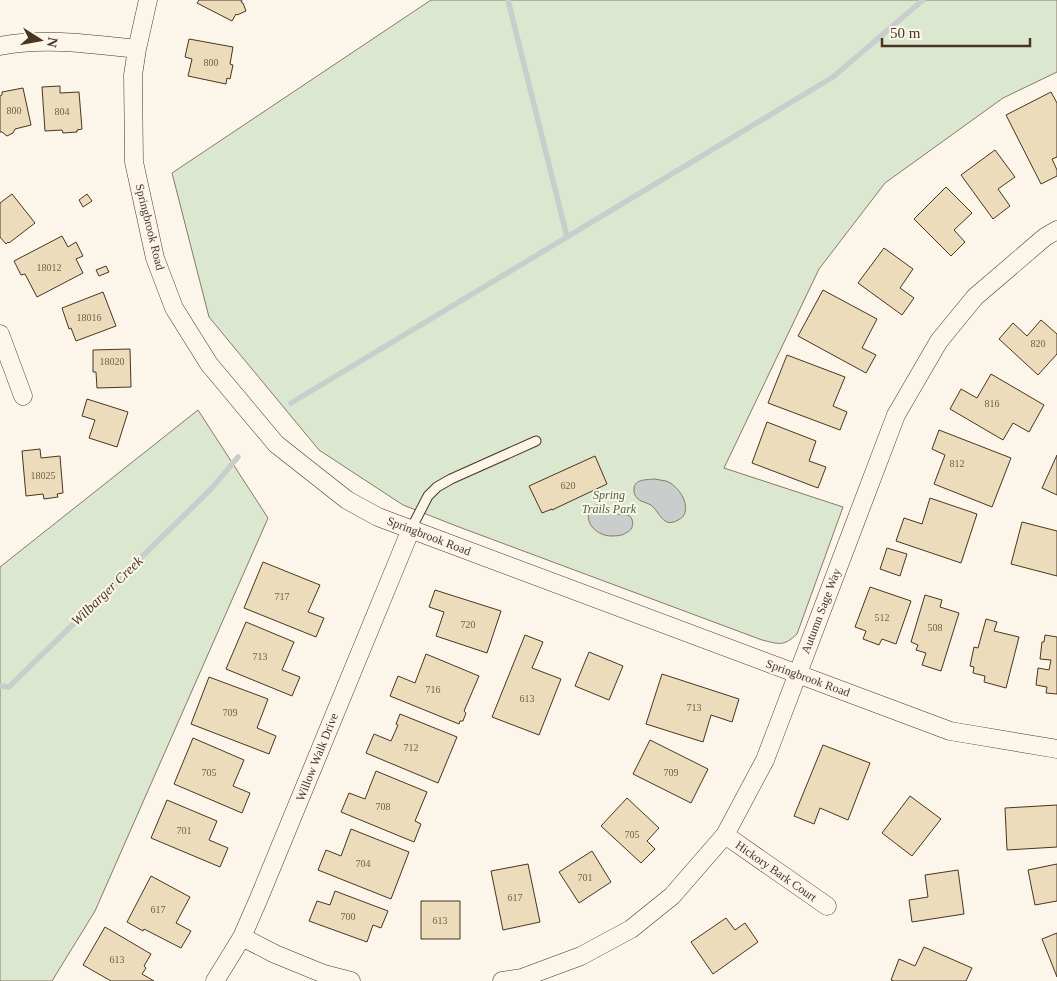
<svg xmlns="http://www.w3.org/2000/svg" width="1057" height="981" viewBox="0 0 1057 981" font-family="Georgia,serif">
<rect width="100%" height="100%" fill="#fbf6e9"/>
<path fill="#dce7d0" stroke="#887966" d="M 431,0 L 1057,0 L 1057,72 L 1003,98 L 885,183 L 819,269 L 724,468 L 843,507 L 797,634 C 783,647 779,644 762,640 L 459,527 L 403,505 L 319,450 L 209,317 L 172,173 Z
M 198,410 L 268,518 L 95,911 L 52,981 L 0,981 L 0,567 Z"/>
<path fill="#c9cecd" stroke="#887966" d="M 654,479 C 658,480 662,480 666,481 C 677,485 688,500 685,512 C 684,516 682,518 678,520 C 663,529 660,512 651,505 C 646,502 640,502 637,498 C 635,496 634,493 634,491 C 633,479 645,480 654,479 Z
M 596,505 C 609,505 607,511 617,514 C 620,515 625,514 628,515 C 633,517 634,525 631,529 C 630,531 624,534 622,535 C 616,536 608,537 602,534 C 589,529 582,513 596,505 Z"/>
<g fill="none" stroke-linecap="round" stroke-linejoin="round">
<path stroke="#c9cecd" stroke-width="5.5" d="M 508,0 L 567,237
M 291,403 L 833,77 L 923,0
M 0,686 L 9,687 L 211,489 L 238,457"/>
</g>
<path fill="#ecdcbc" stroke="#4a3520" d="M 199,0 L 242,0 L 241,2 L 243,3 L 246,11 L 237,15 L 236,14 L 232,21 L 197,3 Z
M 189,39 L 233,47 L 230,64 L 233,65 L 230,79 L 227,78 L 226,84 L 188,76 L 192,59 L 185,57 Z
M 60,86 L 60,93 L 79,92 L 82,129 L 77,130 L 77,132 L 63,133 L 62,130 L 45,131 L 42,87 Z
M 23,88 L 31,125 L 15,129 L 13,133 L 7,136 L 2,132 L 0,132 L 0,96 L 2,95 L 2,92 Z
M 1051,92 L 1057,103 L 1057,157 L 1052,159 L 1057,170 L 1057,176 L 1041,184 L 1006,115 Z
M 995,150 L 1015,177 L 998,189 L 1010,206 L 993,219 L 961,175 Z
M 946,187 L 972,213 L 954,230 L 965,242 L 951,256 L 914,219 Z
M 12,194 L 35,223 L 9,243 L 8,242 L 6,244 L 0,237 L 0,203 Z
M 87,194 L 92,201 L 83,207 L 79,200 Z
M 62,236 L 68,247 L 76,242 L 83,256 L 76,259 L 83,273 L 37,297 L 25,274 L 21,275 L 14,261 Z
M 884,248 L 913,269 L 900,288 L 914,298 L 902,315 L 858,283 Z
M 106,266 L 109,272 L 99,276 L 96,270 Z
M 823,290 L 877,319 L 862,348 L 876,355 L 866,373 L 798,336 Z
M 103,292 L 116,326 L 76,341 L 71,328 L 69,329 L 62,308 Z
M 1041,320 L 1057,334 L 1057,354 L 1038,375 L 999,339 L 1013,323 L 1027,336 Z
M 130,349 L 131,387 L 97,388 L 96,372 L 93,372 L 93,350 Z
M 787,355 L 845,377 L 833,406 L 847,412 L 840,430 L 768,403 Z
M 991,374 L 1044,405 L 1029,432 L 1013,423 L 1003,440 L 950,409 L 961,389 L 977,398 Z
M 87,399 L 128,412 L 117,447 L 89,438 L 95,420 L 82,416 Z
M 767,422 L 816,441 L 809,461 L 826,467 L 818,488 L 752,463 Z
M 939,430 L 1011,458 L 992,507 L 934,484 L 945,455 L 932,449 Z
M 40,449 L 41,458 L 60,456 L 63,493 L 57,494 L 58,497 L 44,499 L 43,494 L 26,496 L 22,451 Z
M 1057,455 L 1057,495 L 1042,488 Z
M 595,456 L 607,484 L 552,510 L 552,509 L 542,513 L 529,486 Z
M 930,498 L 977,514 L 961,563 L 896,541 L 904,518 L 922,524 Z
M 1022,522 L 1057,531 L 1057,576 L 1011,564 Z
M 887,548 L 907,554 L 900,576 L 880,569 Z
M 263,562 L 320,585 L 308,612 L 324,618 L 316,637 L 244,608 Z
M 870,587 L 911,601 L 896,644 L 882,639 L 879,645 L 863,639 L 866,631 L 855,627 Z
M 435,590 L 501,611 L 487,653 L 436,636 L 444,612 L 429,607 Z
M 925,595 L 942,600 L 940,607 L 959,613 L 941,671 L 922,665 L 926,653 L 916,650 L 918,645 L 911,642 Z
M 986,619 L 997,622 L 994,631 L 1019,637 L 1006,688 L 984,682 L 985,676 L 973,673 L 974,667 L 970,666 L 974,647 L 978,648 Z
M 246,622 L 294,642 L 282,670 L 300,677 L 292,696 L 226,669 Z
M 525,635 L 543,642 L 532,668 L 561,679 L 539,735 L 492,717 Z
M 1045,635 L 1057,637 L 1057,694 L 1046,693 L 1047,687 L 1036,685 L 1038,668 L 1049,670 L 1051,660 L 1040,659 L 1042,642 L 1044,642 Z
M 589,652 L 623,666 L 609,700 L 575,686 Z
M 426,654 L 479,676 L 464,711 L 466,713 L 463,721 L 460,721 L 459,724 L 390,696 L 398,676 L 415,683 Z
M 662,674 L 739,699 L 732,722 L 711,715 L 703,742 L 646,724 Z
M 209,677 L 268,699 L 257,728 L 276,736 L 269,754 L 191,724 Z
M 400,714 L 457,737 L 438,783 L 366,753 L 374,734 L 391,741 L 398,725 L 396,724 Z
M 193,738 L 244,760 L 233,786 L 250,793 L 242,813 L 174,784 Z
M 650,740 L 708,769 L 691,803 L 633,774 Z
M 823,745 L 870,763 L 848,820 L 820,808 L 814,824 L 794,816 Z
M 376,771 L 427,792 L 415,821 L 421,824 L 414,842 L 341,812 L 349,793 L 365,799 Z
M 910,796 L 941,819 L 912,856 L 882,833 Z
M 627,798 L 659,828 L 647,841 L 655,849 L 641,863 L 601,826 Z
M 167,800 L 217,821 L 209,840 L 228,848 L 220,867 L 151,838 Z
M 1057,805 L 1057,847 L 1007,850 L 1005,808 Z
M 351,829 L 409,852 L 391,899 L 318,870 L 326,850 L 341,856 Z
M 592,851 L 611,882 L 579,903 L 559,872 Z
M 528,864 L 540,922 L 503,930 L 491,871 Z
M 1057,864 L 1057,901 L 1035,905 L 1028,870 Z
M 958,870 L 964,914 L 912,922 L 909,900 L 928,897 L 925,875 Z
M 151,876 L 190,897 L 176,923 L 191,931 L 181,948 L 144,929 L 143,931 L 127,922 Z
M 335,891 L 388,911 L 381,928 L 373,925 L 367,942 L 309,921 L 317,901 L 330,905 Z
M 421,901 L 460,901 L 460,939 L 421,939 Z
M 726,918 L 735,930 L 745,923 L 758,942 L 713,974 L 691,942 Z
M 105,927 L 151,954 L 144,966 L 146,968 L 142,974 L 154,981 L 111,981 L 83,965 Z
M 1057,933 L 1057,977 L 1042,939 Z
M 924,947 L 972,968 L 966,981 L 894,981 L 891,980 L 899,959 L 915,966 Z"/>
<g fill="none" stroke-linecap="round" stroke-linejoin="round">
<defs>
<path id="lane" d="M 411,529 L 428,496 L 437,487 L 451,479 L 536,441"/>
<path id="street" d="M 148,0 L 137,49 L 133,75 L 134,162 L 155,258 L 174,308 L 209,364 L 276,444 L 347,500 L 378,517 L 950,731 L 1057,749
M 0,46 C 45,37 91,44 137,49
M 0,334 L 23,396
M 725,835 L 827,906
M 242,937 L 275,954 L 324,974 L 351,981
M 215,981 L 242,937 L 259,898 L 411,529
M 502,981 L 522,978 L 581,956 L 631,929 L 672,896 L 725,835 L 765,760 L 896,415 L 939,341 L 975,297 L 1045,237 L 1057,230"/>
</defs>
<use href="#lane" stroke="#4a3520" stroke-width="11"/>
<use href="#street" stroke="#4a3520" stroke-width="19"/>
<use href="#lane" stroke="#fbf6e9" stroke-width="9"/>
<use href="#street" stroke="#fbf6e9" stroke-width="18"/>
</g>
<g text-anchor="middle" dominant-baseline="central" stroke-width="4" stroke-linejoin="round" paint-order="stroke">
<g font-size="10" fill="#725f47">
<text x="211" y="62">800</text>
<text x="14" y="110">800</text>
<text x="62" y="111">804</text>
<text x="49" y="267">18012</text>
<text x="89" y="317">18016</text>
<text x="1038" y="343">820</text>
<text x="112" y="361">18020</text>
<text x="992" y="403">816</text>
<text x="957" y="463">812</text>
<text x="43" y="475">18025</text>
<text x="568" y="485">620</text>
<text x="282" y="596">717</text>
<text x="882" y="617">512</text>
<text x="468" y="624">720</text>
<text x="935" y="627">508</text>
<text x="260" y="656">713</text>
<text x="433" y="689">716</text>
<text x="527" y="698">613</text>
<text x="694" y="707">713</text>
<text x="230" y="712">709</text>
<text x="411" y="747">712</text>
<text x="209" y="772">705</text>
<text x="671" y="772">709</text>
<text x="383" y="806">708</text>
<text x="184" y="830">701</text>
<text x="632" y="834">705</text>
<text x="363" y="863">704</text>
<text x="585" y="877">701</text>
<text x="515" y="897">617</text>
<text x="158" y="909">617</text>
<text x="348" y="916">700</text>
<text x="440" y="920">613</text>
<text x="117" y="959">613</text>
</g>
<g font-size="12" fill="#4a3520" stroke="#fbf6e9">
<text transform="translate(150 227) rotate(76)">Springbrook Road</text>
<text transform="translate(429 536) rotate(21)">Springbrook Road</text>
<text transform="translate(821 611) rotate(-69)">Autumn Sage Way</text>
<text transform="translate(808 678) rotate(20)">Springbrook Road</text>
<text transform="translate(317 757) rotate(-68)">Willow Walk Drive</text>
<text transform="translate(776 871) rotate(35)">Hickory Bark Court</text>
</g>
<g font-size="12" font-style="italic" fill="#436837" stroke="#fbf6e9">
<text x="609" y="495">Spring<tspan x="609" dy="14">Trails Park</tspan></text>
</g>
<g font-size="14" font-style="italic" fill="#4a3520" stroke="#fbf6e9">
<text transform="translate(107 591) rotate(-44)">Wilbarger Creek</text>
</g>
</g>
<g transform="translate(40 40) rotate(101)" stroke="#fbf6e9" stroke-width="4" paint-order="stroke">
<path d="M0-4L9 19L0 12L-9 19Z" fill="#4a3520"/>
<text y="-8" font-size="14" font-weight="bold" text-anchor="middle" fill="#4a3520">N</text>
</g>
<path d="M882 38v8h148v-8" fill="none" stroke="#4a3520" stroke-width="2.5"/>
<text x="890" y="38" font-size="15" fill="#4a3520" stroke="#fbf6e9" stroke-width="4" paint-order="stroke">50 m</text>
</svg>
